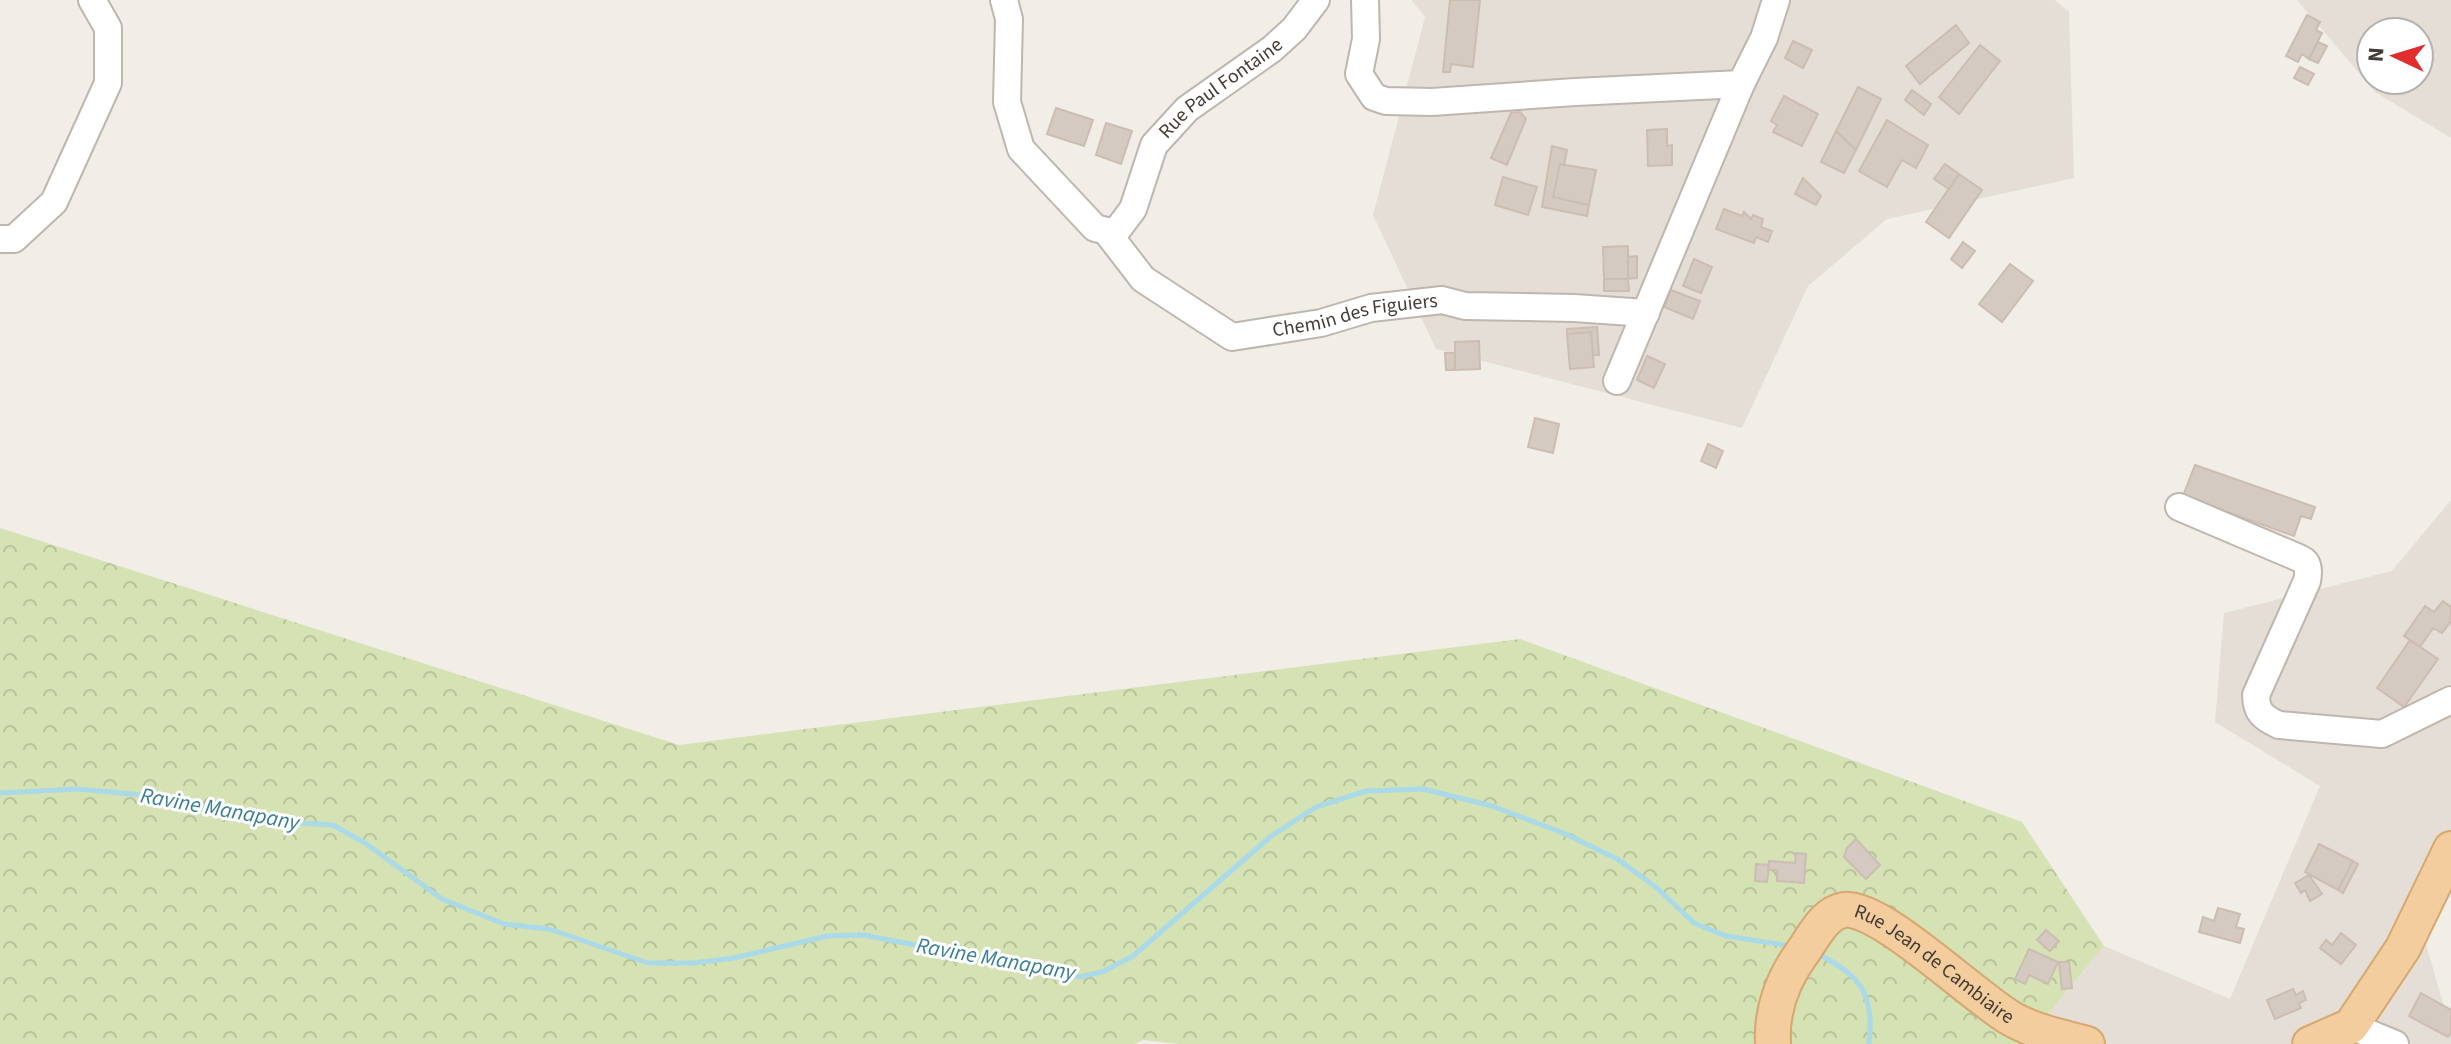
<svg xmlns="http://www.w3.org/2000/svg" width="2451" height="1044" viewBox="0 0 2451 1044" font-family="'Source Sans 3',sans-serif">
<defs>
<pattern id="forest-crowns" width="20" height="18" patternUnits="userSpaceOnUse" patternTransform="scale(2)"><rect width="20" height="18" fill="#d4e2b4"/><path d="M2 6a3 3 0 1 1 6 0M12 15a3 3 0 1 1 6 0" fill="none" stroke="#b7c39b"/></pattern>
</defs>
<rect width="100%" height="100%" fill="#f1ede7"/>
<path fill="#e5ded6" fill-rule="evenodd" d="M 1411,0 L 2055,0 L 2069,12 L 2074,178 L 1887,219 L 1808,286 L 1742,428 L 1436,349 L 1373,215 L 1425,17 Z
M 2297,0 L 2451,0 L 2451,138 L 2375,92 ZM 2371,32 L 2419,32 L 2419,80 L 2371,80 Z
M 2451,500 L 2451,849 L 2420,923 L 2451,1031 L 2451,1044 L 2023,1044 L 2104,946 L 2230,999 L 2320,786 L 2215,722 L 2224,613 L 2392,571 Z"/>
<path fill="url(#forest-crowns)" d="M 0,528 L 679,745 L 1520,639 L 2022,822 L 2104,946 L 2023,1044 L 1180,1044 L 1143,1040 L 1135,1044 L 0,1044 Z"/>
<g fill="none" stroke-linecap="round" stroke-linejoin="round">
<path stroke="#aad9e8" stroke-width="5" d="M 0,793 L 78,789 L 163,797 L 275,824 L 301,823 L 333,825 L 365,843 L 442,899 L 504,924 L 549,929 L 648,963 L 693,963 L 734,958 L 827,936 L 864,935 L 1079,977 L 1102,972 L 1133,956 L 1270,837 L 1316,807 L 1366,791 L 1423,789 L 1492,806 L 1566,834 L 1619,860 L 1657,888 L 1694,923 L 1726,936 L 1791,946
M 1816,953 C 1860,975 1875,993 1869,1044"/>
</g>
<path fill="#d5cac1" stroke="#ccbdb2" stroke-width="2" d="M 1450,0 L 1480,0 L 1473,67 L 1451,64 L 1450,72 L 1443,72 Z
M 2307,15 L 2320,22 L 2316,30 L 2322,33 L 2309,59 L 2302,54 L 2298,62 L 2286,56 Z
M 1956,25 L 1969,43 L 1920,84 L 1906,66 Z
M 1793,41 L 1812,50 L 1803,68 L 1785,58 Z
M 2318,42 L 2327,46 L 2318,63 L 2309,59 Z
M 1980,45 L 2000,61 L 1959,114 L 1939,97 Z
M 2300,67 L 2314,74 L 2308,85 L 2294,78 Z
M 1858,87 L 1881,99 L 1856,150 L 1836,131 Z
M 1912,90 L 1931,104 L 1924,115 L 1905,100 Z
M 1784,96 L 1818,114 L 1802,146 L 1773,132 L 1777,125 L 1771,121 Z
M 1056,108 L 1093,120 L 1084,146 L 1047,134 Z
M 1520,112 L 1526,119 L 1507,165 L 1491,158 L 1511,113 Z
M 1887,120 L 1928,145 L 1916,168 L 1902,160 L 1887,187 L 1859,171 Z
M 1106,123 L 1132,131 L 1121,164 L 1096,155 Z
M 1667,129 L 1667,146 L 1672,145 L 1672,165 L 1648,166 L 1647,130 Z
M 1836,131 L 1856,150 L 1844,173 L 1821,162 Z
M 1552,146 L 1567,150 L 1564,165 L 1560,164 L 1553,197 L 1589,205 L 1587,216 L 1542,207 Z
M 1560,164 L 1596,170 L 1589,205 L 1553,197 Z
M 1945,164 L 1959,174 L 1949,189 L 1934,179 Z
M 1959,174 L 1982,190 L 1949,238 L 1926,222 Z
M 1503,177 L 1537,187 L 1528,215 L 1495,205 Z
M 1803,178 L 1821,196 L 1816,205 L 1795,194 Z
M 1724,209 L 1742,216 L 1744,212 L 1751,219 L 1753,215 L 1763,219 L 1761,227 L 1772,231 L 1768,242 L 1756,237 L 1754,243 L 1716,229 Z
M 1963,242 L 1975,251 L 1962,268 L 1951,259 Z
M 1628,246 L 1628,279 L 1604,279 L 1603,247 Z
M 1637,256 L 1637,278 L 1628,279 L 1628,257 Z
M 1694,259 L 1712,267 L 1701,293 L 1683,286 Z
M 2010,264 L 2033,281 L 2002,322 L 1979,304 Z
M 1604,279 L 1628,279 L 1629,291 L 1604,291 Z
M 1671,290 L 1700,301 L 1693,319 L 1664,307 Z
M 1597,327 L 1599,355 L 1593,355 L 1591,332 L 1567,334 L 1567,329 Z
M 1591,332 L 1594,367 L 1570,369 L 1567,334 Z
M 1479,341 L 1480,369 L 1455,370 L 1455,342 Z
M 1445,353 L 1455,353 L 1455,370 L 1446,370 Z
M 1647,356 L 1665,364 L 1654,388 L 1637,380 Z
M 1535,418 L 1559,424 L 1553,453 L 1528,447 Z
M 1708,444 L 1723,451 L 1716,468 L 1701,461 Z
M 2195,465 L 2315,507 L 2311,519 L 2301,516 L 2294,536 L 2183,496 Z
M 2443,601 L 2451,607 L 2451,621 L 2442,633 L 2433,628 L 2420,647 L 2404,636 L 2425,606 L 2434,612 Z
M 2410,640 L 2438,659 L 2404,707 L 2377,688 Z
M 1856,839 L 1880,865 L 1866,879 L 1844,857 L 1847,848 Z
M 2319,844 L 2353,861 L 2338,890 L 2305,872 Z
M 1796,853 L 1806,854 L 1804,883 L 1777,881 L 1777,870 L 1768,870 L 1769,861 L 1795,863 Z
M 2353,861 L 2358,864 L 2343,893 L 2338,890 Z
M 1756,864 L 1769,865 L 1767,882 L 1755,881 Z
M 2309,875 L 2322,894 L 2310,901 L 2305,890 L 2301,893 L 2295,883 Z
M 2218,908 L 2240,914 L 2236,927 L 2244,929 L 2240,943 L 2199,932 L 2203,917 L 2214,921 Z
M 2046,930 L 2059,941 L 2050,951 L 2037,940 Z
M 2341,933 L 2356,945 L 2341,964 L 2320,948 L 2326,940 L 2332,945 Z
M 2029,949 L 2058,962 L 2048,984 L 2029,975 L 2025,984 L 2015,979 Z
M 2059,962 L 2069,962 L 2072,988 L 2062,989 Z
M 2293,989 L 2296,995 L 2303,991 L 2306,1000 L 2299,1003 L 2301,1008 L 2275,1019 L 2267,1000 Z
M 2421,993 L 2451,1010 L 2451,1032 L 2448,1037 L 2409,1016 Z"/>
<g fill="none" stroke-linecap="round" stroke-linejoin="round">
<defs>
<g id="minor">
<path id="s1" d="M 1004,0 L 1009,19 L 1007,102 L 1021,149 L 1095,228 L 1115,233 L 1133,209 L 1154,145 L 1187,109 L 1272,49 L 1294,29 L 1316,0"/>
<path d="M 1365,0 L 1366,39 L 1359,74 L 1374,97 L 1386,101 L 1432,102 L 1575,92 L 1741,84 L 1764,38 L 1776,0"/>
<path id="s2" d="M 1106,231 L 1143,279 L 1232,337 L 1321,323 L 1371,308 L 1442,300 L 1465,306 L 1574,308 L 1646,313"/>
<path d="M 0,239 L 14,239 L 54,202 L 108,83 L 108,28 L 92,0"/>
<path d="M 1617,381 L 1741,84"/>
<path d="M 2179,507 L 2299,558 C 2309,562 2309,571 2307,581 L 2256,695 C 2256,712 2263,718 2279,725 L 2382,734 L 2451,700"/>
<path d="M 2351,1026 L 2395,1044"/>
</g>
<g id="major">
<path id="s3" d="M 1773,1044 C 1771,1011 1783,979 1802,953 C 1813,938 1824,913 1844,910 C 1880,905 1976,999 2012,1019 C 2035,1032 2062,1037 2087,1044"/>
<path d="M 2310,1044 L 2351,1026 L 2403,948 L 2451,849"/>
</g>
</defs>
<use href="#minor" stroke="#bfb6ae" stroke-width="30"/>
<use href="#major" stroke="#d6a770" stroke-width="38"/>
<use href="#minor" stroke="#fff" stroke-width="26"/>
<use href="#major" stroke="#f3cd9e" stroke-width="34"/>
</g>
<g text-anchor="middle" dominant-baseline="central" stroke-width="6" stroke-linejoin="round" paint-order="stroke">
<g font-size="20" fill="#443d37" stroke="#fff">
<text stroke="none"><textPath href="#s1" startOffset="466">Rue Paul Fontaine</textPath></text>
<text stroke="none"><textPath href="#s2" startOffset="292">Chemin des Figuiers</textPath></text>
<text stroke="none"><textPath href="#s3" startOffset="266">Rue Jean de Cambiaire</textPath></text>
</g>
<g font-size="22" font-style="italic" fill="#387d95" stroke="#fff">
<text transform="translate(220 809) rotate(10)">Ravine Manapany</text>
<text transform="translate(996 959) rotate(10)">Ravine Manapany</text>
</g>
</g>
<g transform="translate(2395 56) rotate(274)"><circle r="38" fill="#ffffff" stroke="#b4b1af" stroke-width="2"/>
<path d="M0-6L14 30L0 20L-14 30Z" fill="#e22d2f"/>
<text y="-12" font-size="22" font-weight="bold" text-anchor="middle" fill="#443d37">N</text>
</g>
</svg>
